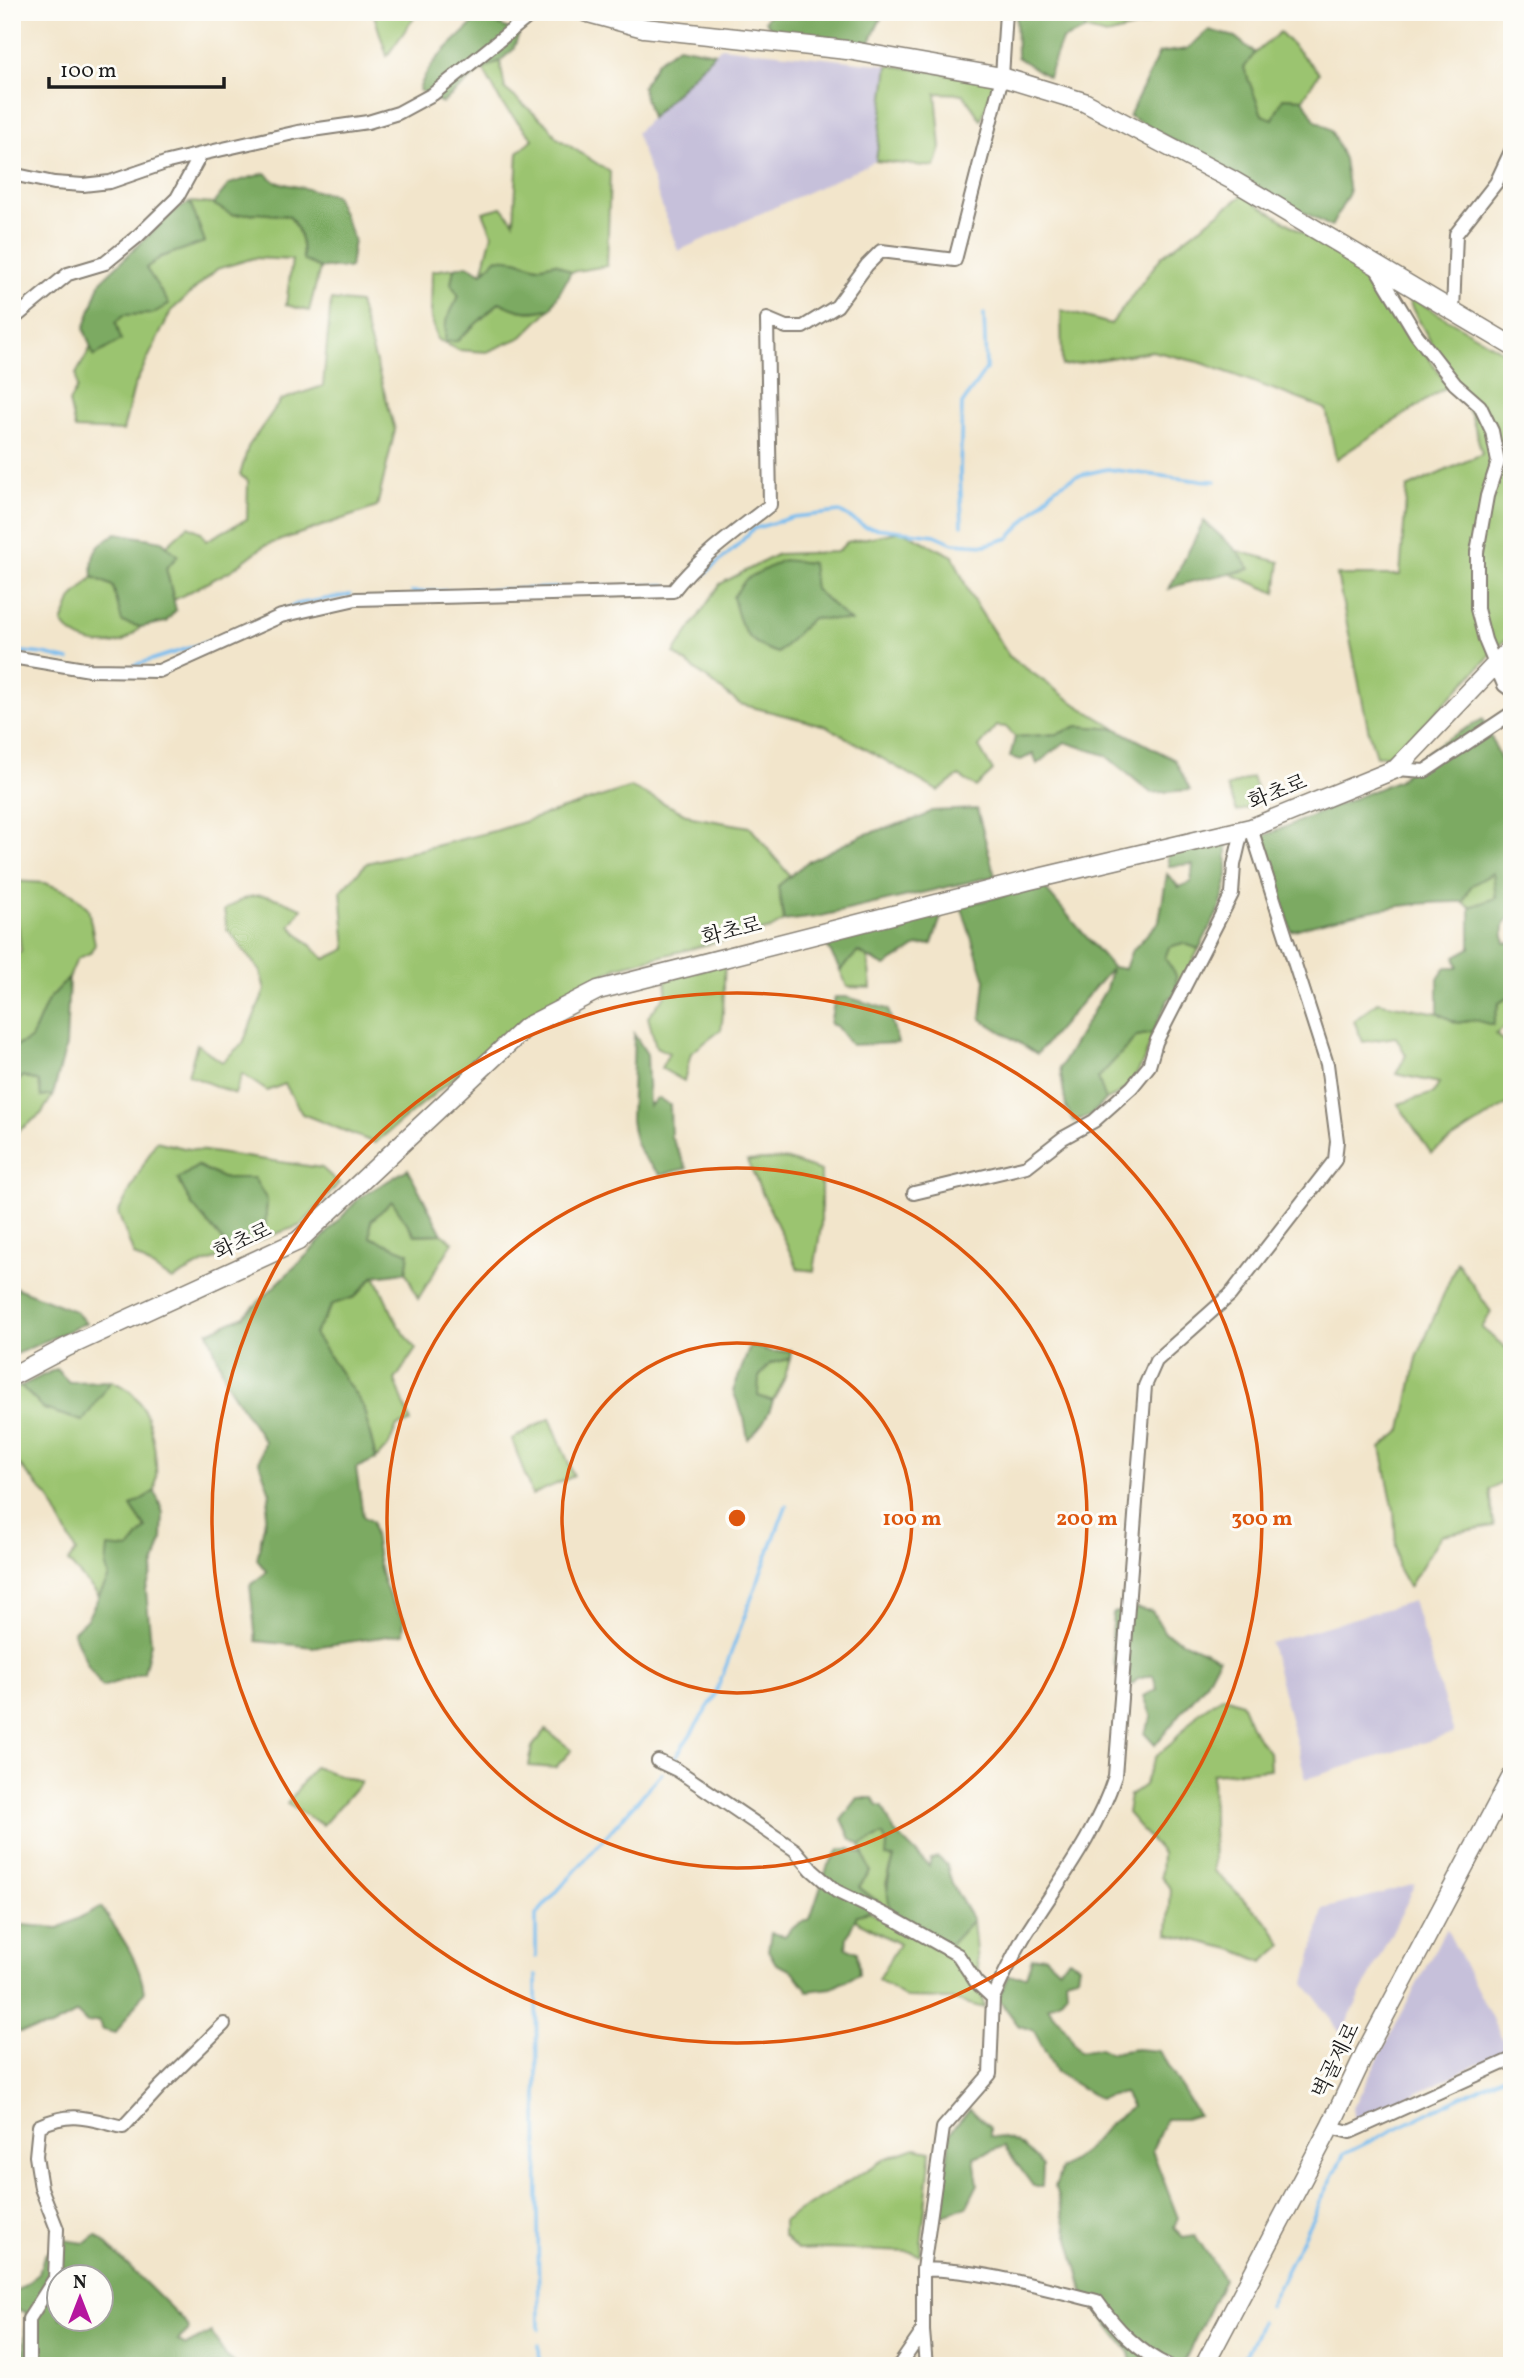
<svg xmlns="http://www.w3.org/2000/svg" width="1524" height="2378" viewBox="0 0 1524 2378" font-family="Vollkorn,'Noto Serif KR',serif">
<rect width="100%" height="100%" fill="#fdfcf7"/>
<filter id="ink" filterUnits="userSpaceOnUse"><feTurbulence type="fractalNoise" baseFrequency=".0143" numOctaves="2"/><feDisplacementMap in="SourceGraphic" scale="14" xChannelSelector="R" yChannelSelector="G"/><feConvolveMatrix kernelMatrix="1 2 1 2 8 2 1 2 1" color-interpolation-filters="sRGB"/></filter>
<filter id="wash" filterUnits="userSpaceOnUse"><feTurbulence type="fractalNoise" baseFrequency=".00686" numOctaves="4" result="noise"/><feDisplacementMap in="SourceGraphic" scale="28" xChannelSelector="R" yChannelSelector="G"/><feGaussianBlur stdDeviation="1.57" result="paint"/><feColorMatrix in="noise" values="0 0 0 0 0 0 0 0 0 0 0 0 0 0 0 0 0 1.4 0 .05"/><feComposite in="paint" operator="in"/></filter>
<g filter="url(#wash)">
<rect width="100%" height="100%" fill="#f2e5cb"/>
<path fill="#c6c0da" d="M 721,47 L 888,65 L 876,161 L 678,251 L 636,133 Z
M 1413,1601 L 1454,1733 L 1306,1779 L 1270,1643 Z
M 1416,1884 L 1341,2034 L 1305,1983 L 1323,1909 Z
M 1446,1928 L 1508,2050 L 1355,2122 L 1353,2108 Z"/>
<path fill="#9bc470" stroke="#5c7046" stroke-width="2" d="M 373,12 L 418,12 L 387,56 Z
M 1082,12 L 1141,12 L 1148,24 L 1107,35 L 1086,30 Z
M 1280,32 L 1319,73 L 1303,99 L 1283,98 L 1273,120 L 1262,115 L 1244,68 L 1255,53 Z
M 500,61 L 505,89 L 549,126 L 556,137 L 610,172 L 607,266 L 571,272 L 556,263 L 537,267 L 516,260 L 482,273 L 492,234 L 483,212 L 502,207 L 514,222 L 518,152 L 533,139 L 502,104 L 483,69 Z
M 888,65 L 995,81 L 981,120 L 963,94 L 936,93 L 941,148 L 935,167 L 876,161 Z
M 1243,195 L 1371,275 L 1448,386 L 1336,459 L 1326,409 L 1202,363 L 1152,351 L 1062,366 L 1061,310 L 1111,324 L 1162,256 Z
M 190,202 L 213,204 L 232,215 L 257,213 L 289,216 C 300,229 303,243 303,260 L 320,268 L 309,311 L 286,305 L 292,260 L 254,258 L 217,269 L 171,311 L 134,387 L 123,431 L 75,429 L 69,402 L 77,388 L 76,374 L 91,347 L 95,356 L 116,322 L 124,315 L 152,314 L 146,268 L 161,257 L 205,242 Z
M 454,268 L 451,284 L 459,296 L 446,321 L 457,341 L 500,302 C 518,313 532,314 551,308 L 522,337 L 487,352 L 458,350 L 437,339 L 431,317 L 432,271 Z
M 1408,296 L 1512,357 L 1512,633 L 1395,755 L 1376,756 L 1369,733 L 1337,575 L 1400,575 L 1407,488 L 1482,454 L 1472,417 L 1412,308 Z
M 331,300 L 359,303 L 395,430 L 377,507 L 264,546 L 232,570 L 174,600 L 166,568 L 177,556 L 166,546 L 188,526 L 201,532 L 206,541 L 247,519 L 248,481 L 240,475 L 248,447 L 281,400 L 323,386 Z
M 902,531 L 953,556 L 970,595 L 1009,656 L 1077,705 L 1117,729 L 1077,726 L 1058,734 L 1015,737 L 1006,727 L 997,726 L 979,747 L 993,771 L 976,787 L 959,776 L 938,791 L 826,726 L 740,704 L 674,653 L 720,584 L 778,554 L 837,552 L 847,542 Z
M 1237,551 L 1280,562 L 1276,593 L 1231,574 L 1250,569 Z
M 93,577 L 113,586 L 123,622 L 141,627 C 136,631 130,638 123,641 C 102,649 75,642 62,623 L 72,598 Z
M 1252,777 L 1262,803 L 1237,812 L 1227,787 Z
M 631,787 L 692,817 L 750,827 L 790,876 L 778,886 L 784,921 L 770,929 L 618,967 L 534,1011 L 375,1143 L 302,1114 L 285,1084 L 267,1091 L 242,1074 L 235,1094 L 188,1075 L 197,1044 L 222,1062 L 243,1043 L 265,990 L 260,971 L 227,929 L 224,910 C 257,887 267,895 302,908 L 290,926 L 325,959 L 346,949 L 341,891 L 367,863 L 498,830 Z
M 1493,873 L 1496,898 L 1470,907 L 1463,902 L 1471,886 Z
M 13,881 L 45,883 L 72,893 L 88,908 L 95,944 L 92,952 L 77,959 L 69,978 L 48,1000 L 31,1039 L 12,1048 L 12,957 L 21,951 Z
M 1183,943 L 1199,949 L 1177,991 L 1165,958 L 1169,947 Z
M 858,952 L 868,958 L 871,988 L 847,987 L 840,970 Z
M 725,963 C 723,986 725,1007 721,1030 L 691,1053 L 684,1081 L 661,1068 L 669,1053 L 656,1047 L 648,1017 L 666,994 L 666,980 Z
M 1512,995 L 1512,1022 L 1496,1034 L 1512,1050 L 1512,1101 L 1431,1153 L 1398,1104 L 1434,1093 L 1439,1083 L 1396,1074 L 1406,1055 L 1396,1037 L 1363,1042 L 1354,1021 L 1377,1002 L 1438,1013 L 1457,1023 L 1475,1020 L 1493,1025 L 1499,1003 Z
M 1153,1033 C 1146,1059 1134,1091 1106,1100 L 1098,1078 L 1137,1036 Z
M 23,1076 L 39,1082 L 41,1097 L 53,1095 L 41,1114 L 17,1132 L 12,1117 L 12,1088 Z
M 156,1141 L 184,1148 L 322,1168 L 339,1183 L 302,1225 L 264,1238 L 267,1201 L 198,1166 L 178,1179 L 192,1205 L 233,1253 L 202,1264 L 172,1280 L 134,1255 L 118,1213 Z
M 785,1159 L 821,1171 L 821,1227 L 814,1271 L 798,1269 L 747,1161 Z
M 392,1200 L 415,1235 L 442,1234 L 453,1242 L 418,1299 L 406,1272 L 409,1253 L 369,1238 L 371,1221 Z
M 1457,1262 L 1491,1312 L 1482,1328 L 1512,1353 L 1512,1477 L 1490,1490 L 1494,1526 L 1441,1535 L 1409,1587 L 1397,1566 L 1394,1511 L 1381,1448 L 1402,1430 L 1417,1358 Z
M 375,1276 L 398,1325 L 416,1349 L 395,1380 L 411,1422 L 397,1426 L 389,1445 L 376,1459 L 363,1406 L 314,1334 L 333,1304 L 355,1297 Z
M 790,1359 L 784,1380 L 773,1401 L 757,1396 L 759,1377 L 771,1363 Z
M 111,1381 C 118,1384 126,1387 131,1392 C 153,1412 159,1463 155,1491 L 131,1506 L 146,1528 L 129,1549 L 106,1567 L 109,1577 L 99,1596 L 68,1562 L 76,1552 L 50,1499 L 12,1457 L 12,1391 L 21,1386 L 44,1409 L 82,1421 Z
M 550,1418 L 574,1476 L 532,1495 L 512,1439 Z
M 1223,1696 L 1241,1703 L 1253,1731 L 1269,1752 L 1270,1769 L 1212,1774 L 1214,1871 L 1268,1923 L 1283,1945 L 1263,1962 L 1235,1950 L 1168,1934 L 1171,1889 L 1161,1877 L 1162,1853 L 1127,1813 L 1130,1795 L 1144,1785 L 1155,1757 L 1172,1743 L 1199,1712 Z
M 546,1730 L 572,1750 L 555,1768 L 529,1766 L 532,1747 Z
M 314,1767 L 361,1782 L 323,1825 L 287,1804 Z
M 883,1835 L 894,1857 L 886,1883 L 892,1912 L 859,1887 L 870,1871 L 860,1845 Z
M 869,1912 L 943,1952 L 973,1920 L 977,1963 L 984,2008 L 950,1999 L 906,1998 L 878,1979 L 899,1944 L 855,1920 L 857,1915 Z
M 915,2148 L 931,2151 L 920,2255 L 911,2252 L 825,2249 L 797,2250 L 783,2235 L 783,2221 L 887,2158 Z"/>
<path fill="#7caa62" stroke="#4c633f" stroke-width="2" fill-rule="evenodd" d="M 770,12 L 884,12 L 870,42 L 775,34 L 765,21 Z
M 1016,12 L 1082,12 L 1086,30 L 1062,40 L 1048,77 L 1017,57 Z
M 475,21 L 494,22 L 519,34 L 513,50 L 500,61 L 483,69 L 442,103 L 419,90 C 428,60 454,43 475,21 Z
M 1209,30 L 1235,37 L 1255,53 L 1244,68 L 1262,115 L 1273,119 L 1283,98 L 1303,99 L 1315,120 L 1331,130 L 1344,159 L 1349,193 L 1331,227 L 1129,116 L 1159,53 L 1187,49 Z
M 678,46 L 715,53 L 651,118 L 642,87 L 657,62 Z
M 265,173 L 276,182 L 335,195 L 354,240 L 350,268 L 320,268 L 303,260 C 303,243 300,229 289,216 L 257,213 L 232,215 L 213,204 L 229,184 Z
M 190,202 L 205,242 L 161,257 L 146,268 L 169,304 L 152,314 L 124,315 L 116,322 L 121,340 L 94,356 L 84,329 L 101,281 L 172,213 Z
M 497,258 L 516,260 L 537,267 L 556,263 L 571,272 L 551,308 C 531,314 518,312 500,302 L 457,341 L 445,342 L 446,321 L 459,296 L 451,284 L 454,268 L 467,265 L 482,273 Z
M 1204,521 L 1237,551 L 1250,569 C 1224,576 1194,578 1169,589 Z
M 116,533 L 162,541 L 178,556 L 166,568 L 176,610 L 166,622 L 141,627 L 122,622 L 113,586 L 93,577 C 90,552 96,546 116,533 Z
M 783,560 L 812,563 L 815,589 L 850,621 L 812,618 L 778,653 C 745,643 741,628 733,597 L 746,579 Z
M 1483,719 L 1512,785 L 1512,915 C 1502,922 1503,932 1505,943 L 1512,943 L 1512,995 L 1499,1003 L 1493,1025 L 1475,1020 L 1457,1023 L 1438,1013 L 1438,979 L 1446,967 L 1458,967 L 1455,956 L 1470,948 L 1470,907 L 1496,898 L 1493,873 L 1471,886 L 1463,902 C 1405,901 1346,914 1291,931 L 1263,836 L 1399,780 L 1418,759 L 1442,742 Z
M 1077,726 L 1117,729 L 1175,760 L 1190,790 L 1151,793 L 1105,755 L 1065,742 L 1037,764 L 1033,754 L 1021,760 L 1010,757 L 1015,737 L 1058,734 Z
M 977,809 L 995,876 L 817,917 L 784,921 L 778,886 L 807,862 L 863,835 L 922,817 L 931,811 Z
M 1227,843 L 1227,882 L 1220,908 L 1199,949 L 1183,943 L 1169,947 L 1165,958 L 1176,975 L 1177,991 L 1168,1000 L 1153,1033 L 1137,1036 L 1098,1078 L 1106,1100 L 1090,1116 L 1074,1121 L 1066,1107 L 1060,1068 L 1106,989 L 1111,969 L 1037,1054 L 981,1019 L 985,980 L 961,906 L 1043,886 L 1112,967 L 1125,969 L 1131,952 L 1159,921 L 1167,874 L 1179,887 L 1191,882 L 1193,864 L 1169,866 L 1167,855 L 1197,846 Z
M 942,914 L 932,944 L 917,946 L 885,966 L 858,952 L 840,970 L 824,940 L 927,915 Z
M 69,978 L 66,1046 L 53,1095 L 41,1097 L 39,1082 L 23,1076 L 12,1088 L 12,1048 L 31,1039 L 48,1000 Z
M 835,997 L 847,997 L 888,1009 L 898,1043 L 851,1045 L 836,1026 L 830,1024 Z
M 634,1034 L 647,1054 L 649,1106 L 658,1098 L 670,1105 L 671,1137 L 687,1168 L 661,1175 C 642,1158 634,1147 631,1120 Z
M 198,1166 L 222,1178 L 254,1178 L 267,1200 L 264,1238 L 233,1253 L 192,1205 L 178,1179 Z
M 408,1169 L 442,1234 L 415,1235 L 392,1201 L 371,1221 L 370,1237 L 409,1253 L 406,1272 L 374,1276 L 355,1297 L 333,1304 L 314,1334 L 363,1406 L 376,1459 L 356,1468 L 363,1516 L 372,1522 C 378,1558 380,1591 404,1619 L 403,1634 L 314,1647 L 256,1641 L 250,1585 L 267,1572 L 257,1560 L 270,1493 L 259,1462 L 264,1441 L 228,1386 L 208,1332 L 244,1316 L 308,1254 L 359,1198 Z
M 12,1286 L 75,1311 L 86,1323 L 12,1356 Z
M 750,1346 L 773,1352 L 791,1350 L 790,1359 L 771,1363 L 759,1377 L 758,1396 L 773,1401 C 768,1417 761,1427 748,1439 L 744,1418 L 733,1391 Z
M 56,1369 L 69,1382 L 111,1381 L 83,1421 L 44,1409 L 21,1386 Z
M 155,1491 L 163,1513 L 162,1540 L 146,1590 L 151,1643 L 144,1673 L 102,1687 L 88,1666 L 73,1632 L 87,1619 L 109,1577 L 106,1567 L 108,1547 L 129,1549 L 146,1528 L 131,1506 Z
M 1135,1608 L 1152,1611 L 1165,1633 L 1219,1658 L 1206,1683 L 1155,1745 L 1144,1733 L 1152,1718 L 1144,1696 L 1157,1689 L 1153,1675 L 1138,1679 L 1131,1685 L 1115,1665 L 1111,1636 L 1113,1613 Z
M 858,1798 L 873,1798 L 878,1806 L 883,1807 L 893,1830 L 929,1866 L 931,1859 L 938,1857 L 947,1865 L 952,1884 L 973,1920 L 950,1945 L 892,1912 C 884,1893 888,1877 894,1858 L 886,1857 L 887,1845 L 883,1835 L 860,1845 L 851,1839 L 842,1819 Z
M 840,1849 L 850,1849 L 864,1854 L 870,1871 L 859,1887 L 875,1901 L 869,1912 L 857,1915 L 847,1937 L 846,1947 L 857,1952 L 859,1974 L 832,1988 L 808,1991 L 793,1971 L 776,1964 L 768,1950 L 771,1933 L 785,1936 L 791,1928 L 810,1919 L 828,1865 Z
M 101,1907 C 119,1933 140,1960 144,1992 L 116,2033 L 103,2030 L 98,2021 L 87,2023 L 77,2013 L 51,2027 L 12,2033 L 12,1924 L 59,1928 Z
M 1045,1956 L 1059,1969 L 1069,1959 L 1079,1965 L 1077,1976 L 1066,1979 L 1067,1992 L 1060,2000 L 1048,2007 L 1065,2028 L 1080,2052 L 1100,2048 L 1110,2053 L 1136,2049 L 1159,2051 L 1198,2115 L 1185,2119 L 1166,2119 L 1152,2150 L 1178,2218 L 1174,2228 L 1183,2237 L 1195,2235 L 1224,2279 L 1182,2366 L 1133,2366 L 1130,2353 L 1084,2293 L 1055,2187 L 1061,2169 L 1087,2149 L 1109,2124 L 1132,2107 L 1124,2093 L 1100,2099 L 1056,2072 L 1034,2031 L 1018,2025 L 998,1998 L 1009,1976 L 1026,1976 L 1032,1958 Z
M 970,2109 L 990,2127 L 990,2136 C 1017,2138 1025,2147 1043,2166 L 1042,2186 L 1033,2186 L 1004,2146 L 974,2157 L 978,2184 L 967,2206 L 939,2217 L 951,2131 Z
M 97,2235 L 185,2322 L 189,2330 L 178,2340 L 186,2345 L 211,2332 L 226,2356 L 238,2366 L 21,2366 L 24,2360 L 26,2312 L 12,2309 L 12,2294 L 39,2274 L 44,2255 L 64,2240 L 85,2243 ZM 60,2276 L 102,2276 L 102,2318 L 60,2318 Z"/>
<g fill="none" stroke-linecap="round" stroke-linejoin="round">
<path stroke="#79bdef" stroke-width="3.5" d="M 962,525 L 960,471 L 962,404 L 986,369 L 984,314
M 687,589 L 735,548 L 753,529 L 793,517 L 840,512 L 866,527 L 935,535 L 953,543 L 985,545 L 1009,538 L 1055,488 L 1076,476 L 1107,469 L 1193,480 L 1215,481
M 412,592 L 666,585
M 286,609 L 297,604 L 350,595
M 12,651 L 44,654 L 69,660
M 135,665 L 214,640
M 675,1758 L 714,1698 L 786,1506
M 536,1957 L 536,1915 L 662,1773
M 536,1975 L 539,2329
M 1269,2306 L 1344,2154 L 1512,2072
M 539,2345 L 540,2366
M 1241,2366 L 1261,2322"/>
</g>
</g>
<g filter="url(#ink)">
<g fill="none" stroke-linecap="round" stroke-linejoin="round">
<defs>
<path id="street" d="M 12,174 L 54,183 L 83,185 L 110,182 L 168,162 L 201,154
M 1375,266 L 1416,334 L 1455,384 L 1480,406 L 1492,431 L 1498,462 L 1487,496 L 1477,552 L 1477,609 L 1485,640 L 1495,664 L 1504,685 L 1512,691
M 1453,312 L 1456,234 L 1496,183 L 1512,149
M 12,320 L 68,274 L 105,263 L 138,236 L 177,198 L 201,154 L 298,132 L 368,122 L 398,113 L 433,94 L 534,12
M 12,657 L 90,670 L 159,671 L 281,616 L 356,599 L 673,591 C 700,556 736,532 770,505 L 767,319 L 786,327 L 803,327 L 837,306 L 867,265 L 881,251 L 955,260 L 1002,77 L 1006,12
M 1396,769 L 1425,771 L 1512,713
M 914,1193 L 1027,1166 L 1063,1138 L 1094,1121 L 1132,1087 L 1149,1066 L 1156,1042 L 1232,894 L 1234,865 L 1242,831
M 658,1761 L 677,1770 L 795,1850 L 812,1870 L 836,1891 L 896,1920 L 958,1955 L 976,1982 L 993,1998 L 990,2074 L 943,2128 L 923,2269 L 923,2331 L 926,2366
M 993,1998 C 1003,1977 1013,1955 1025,1935 C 1057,1884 1096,1835 1115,1776 L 1145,1386 L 1156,1361 L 1230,1295 L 1335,1160 L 1337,1141 L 1327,1064 L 1251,828
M 1330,2127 L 1350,2132 L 1512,2059
M 923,2269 C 982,2270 1040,2287 1097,2301 C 1116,2328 1138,2352 1169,2366
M 29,2366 L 29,2319 L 55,2278 L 57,2229 L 41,2188 L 36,2156 L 39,2126 C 73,2110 89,2119 123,2127 L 160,2087 L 224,2024
M 899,2366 L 923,2331"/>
<path id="secondary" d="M 585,12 L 644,28 L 847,50 L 1002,77 L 1084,102 L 1234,181 L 1512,346
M 12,1376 L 67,1347 L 298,1241 L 526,1027 L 598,990 L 1030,880 L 1251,828 L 1396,769 L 1512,647
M 1204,2366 L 1330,2127 L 1365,2053 L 1512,1776"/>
</defs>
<use href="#street" stroke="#878074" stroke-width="16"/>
<use href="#secondary" stroke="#878074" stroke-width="21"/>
<use href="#street" stroke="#fff" stroke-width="12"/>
<use href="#secondary" stroke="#fff" stroke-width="18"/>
</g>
</g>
<g fill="none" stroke="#de560d" stroke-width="3.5">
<circle cx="737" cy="1518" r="175"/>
<circle cx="737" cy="1518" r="350"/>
<circle cx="737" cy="1518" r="525"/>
</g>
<g text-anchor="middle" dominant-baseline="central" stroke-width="6" stroke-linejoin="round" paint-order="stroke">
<g font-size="21" fill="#1c1c1c" stroke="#fdfcf7">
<text transform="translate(1278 793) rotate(-22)">화초로</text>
<text transform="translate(732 932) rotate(-14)">화초로</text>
<text transform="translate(243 1242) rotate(-25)">화초로</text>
<text transform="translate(1337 2061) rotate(-64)">벽골제로</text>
</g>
</g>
<circle cx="737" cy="1518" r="10" fill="#de560d" stroke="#fdfcf7" stroke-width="3.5"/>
<g font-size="21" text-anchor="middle" font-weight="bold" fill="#de560d" stroke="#fdfcf7" stroke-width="6" stroke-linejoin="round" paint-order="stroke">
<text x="912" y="1525">100 m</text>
<text x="1087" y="1525">200 m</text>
<text x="1262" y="1525">300 m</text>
</g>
<rect width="1524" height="2378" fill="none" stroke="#fdfcf7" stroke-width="42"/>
<g transform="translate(80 2298)"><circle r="33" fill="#fdfcf7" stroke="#a3a29f" stroke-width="2"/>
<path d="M0-5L12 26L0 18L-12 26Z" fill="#b5179e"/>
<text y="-10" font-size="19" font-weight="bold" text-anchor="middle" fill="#1c1c1c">N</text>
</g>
<path d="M49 77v10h175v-10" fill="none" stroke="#1c1c1c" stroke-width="3.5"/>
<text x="60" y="77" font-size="21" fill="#1c1c1c" stroke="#fdfcf7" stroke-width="5" paint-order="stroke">100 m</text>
</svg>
